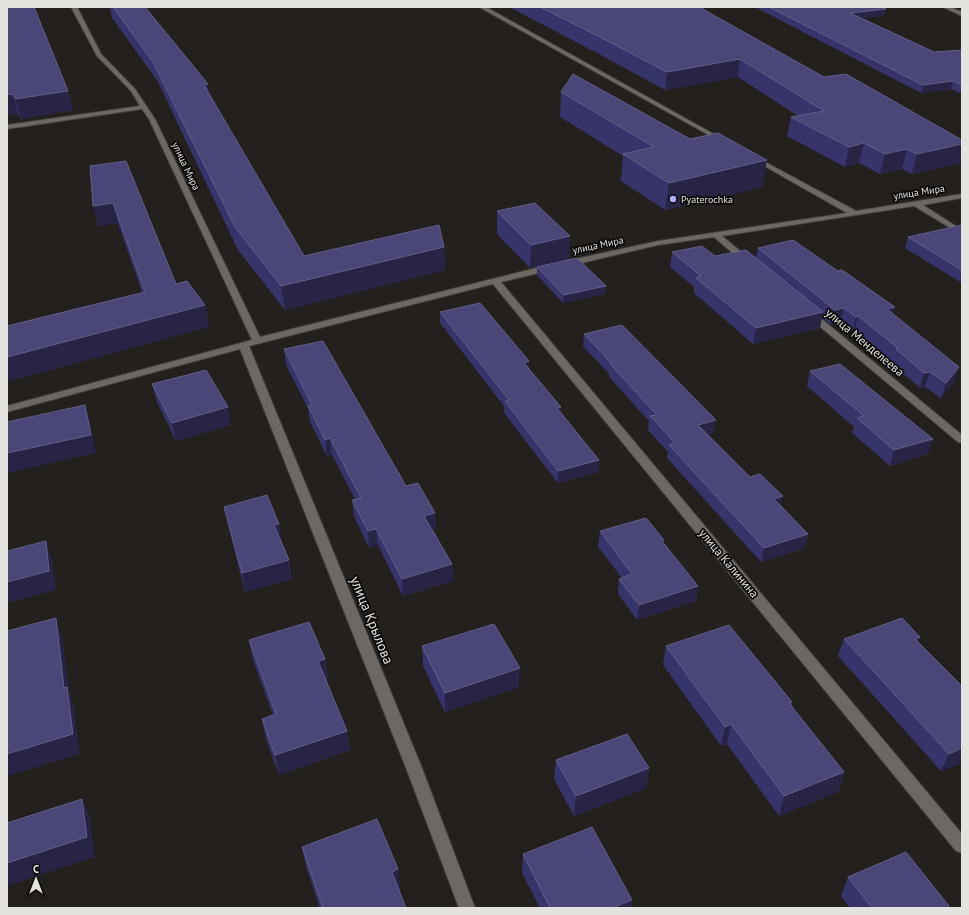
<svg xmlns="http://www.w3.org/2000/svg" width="969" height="915" viewBox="0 0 969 915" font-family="'PT Sans',sans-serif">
<rect width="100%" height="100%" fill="#24201d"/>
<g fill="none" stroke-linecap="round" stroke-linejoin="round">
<defs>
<path id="minor" d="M 71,7 L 77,7 L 101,54 L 135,89 L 155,119 L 260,337 L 548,265 L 658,241 L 847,213 L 752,159 L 750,158 L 754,156 L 856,211 L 962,194 L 962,198 L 923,205 L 962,230 L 962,235 L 914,206 L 722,236 L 750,259 L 751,261 L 747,264 L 744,263 L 714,237 L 658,245 L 501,282 L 962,834 L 962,853 L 956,851 L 493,284 L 249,346 L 422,768 L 475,908 L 459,908 L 406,768 L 240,349 L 7,412 L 7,406 L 252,340 L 149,119 L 142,109 L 7,129 L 7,125 L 140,106 L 131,91 L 97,56 Z
M 479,7 L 486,7 L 728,142 L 723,143 Z
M 943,7 L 950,7 L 962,12 L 962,16 Z
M 809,310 L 812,311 L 962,435 L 962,443 L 958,442 L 806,315 L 804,313 L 806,311 Z"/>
</defs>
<use href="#minor" stroke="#413e3b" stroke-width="2"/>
<use href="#minor" fill="#6d6864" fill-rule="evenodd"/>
</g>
<path fill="#37336b" d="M 7,7 L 68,91 L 73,110 L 21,119 L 18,114 L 7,115 Z
M 110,7 L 145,7 L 209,93 L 304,256 L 444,247 L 445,270 L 285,310 L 238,250 L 157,80 L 112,18 Z
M 509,7 L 699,7 L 824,77 L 962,140 L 962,161 L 961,163 L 912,174 L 902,169 L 880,174 L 859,163 L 845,167 L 787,136 L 791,117 L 798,116 L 738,77 L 665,90 L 597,53 Z
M 755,7 L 881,7 L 884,16 L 862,18 L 934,52 L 962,50 L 962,94 L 951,89 L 921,93 Z
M 561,92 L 690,139 L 767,160 L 762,187 L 665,210 L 621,181 L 623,156 L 560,117 Z
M 90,166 L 176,284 L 205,305 L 209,327 L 142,292 L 118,223 L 98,226 Z
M 497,211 L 569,259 L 530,268 L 497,234 Z
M 962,225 L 962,283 L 905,248 L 908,237 Z
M 758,248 L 838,271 L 895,307 L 893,314 L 954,382 L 941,398 L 925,387 L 920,388 L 892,364 L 893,362 L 854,331 L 852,331 L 840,322 L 831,325 L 822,317 L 820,328 L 753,344 L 694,293 L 694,287 L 670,267 L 672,252 L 715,256 L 756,257 Z
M 537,267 L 606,286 L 605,294 L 563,303 L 537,275 Z
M 440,312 L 529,369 L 560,412 L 599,460 L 598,472 L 558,483 L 504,413 L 504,406 L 440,323 Z
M 584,334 L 713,433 L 708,435 L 750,477 L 781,506 L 808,534 L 805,548 L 761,562 L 667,458 L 668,452 L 648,430 L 649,421 L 609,377 L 609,374 L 583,346 Z
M 284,349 L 406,486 L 435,513 L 436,529 L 433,530 L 452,564 L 453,581 L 403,596 L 378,545 L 369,548 L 354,516 L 352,500 L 355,499 L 332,455 L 327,456 L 310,422 L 308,408 L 286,365 Z
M 810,371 L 928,454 L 890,466 L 852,433 L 854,427 L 807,386 Z
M 152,384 L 231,425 L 176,441 L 157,402 Z
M 224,507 L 279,524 L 282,543 L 289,560 L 292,579 L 245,592 L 228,525 Z
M 600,531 L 663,543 L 698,586 L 696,601 L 637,620 L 618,594 L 619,579 L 622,578 L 598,547 Z
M 920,637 L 918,642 L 962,686 L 962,763 L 941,771 L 838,656 L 844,639 Z
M 249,640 L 325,659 L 328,679 L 325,679 L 347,731 L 350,750 L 279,775 L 266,739 L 262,719 L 273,715 L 253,660 Z
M 422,646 L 519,687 L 445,712 L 423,666 Z
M 666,646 L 792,702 L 791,705 L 844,772 L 838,792 L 779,816 L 727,744 L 721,746 L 663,665 Z
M 556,760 L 649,768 L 646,788 L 574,816 L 554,779 Z
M 302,847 L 398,869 L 400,888 L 398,889 L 406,908 L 320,908 L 306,866 Z
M 523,854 L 632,900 L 631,908 L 540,908 L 522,873 Z
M 848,877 L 948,908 L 850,908 L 841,896 Z"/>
<path fill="#282446" d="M 886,9 L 884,16 L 849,20 L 850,13 Z
M 740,59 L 738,77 L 665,90 L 667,72 Z
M 953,81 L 951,89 L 921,93 L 923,85 Z
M 208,84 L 211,103 L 204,85 Z
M 68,91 L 73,110 L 21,119 L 15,99 Z
M 13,94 L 18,114 L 7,115 L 7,95 Z
M 864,143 L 859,163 L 845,167 L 849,147 Z
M 962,144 L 962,161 L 961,163 L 912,174 L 917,154 Z
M 907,149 L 902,169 L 880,174 L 885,154 Z
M 767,160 L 762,187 L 665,210 L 669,183 Z
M 113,203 L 118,223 L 98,226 L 93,206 Z
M 570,236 L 569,259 L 530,268 L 531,245 Z
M 444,247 L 445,270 L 285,310 L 281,286 Z
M 606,286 L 605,294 L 563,303 L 564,295 Z
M 205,305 L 209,327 L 7,382 L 7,357 Z
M 895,307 L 891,322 L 887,309 Z
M 844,308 L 840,322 L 831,325 L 835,310 Z
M 823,312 L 820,328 L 753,344 L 756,328 Z
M 858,316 L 854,331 L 852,331 L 856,317 Z
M 529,361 L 529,373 L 524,363 Z
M 959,367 L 954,382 L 941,398 L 946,383 Z
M 930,372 L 925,387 L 920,388 L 924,373 Z
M 85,405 L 90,423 L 96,453 L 7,473 L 7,453 Z
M 228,407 L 231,425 L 176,441 L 172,423 Z
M 561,407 L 560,420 L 557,408 Z
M 716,420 L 713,433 L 696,438 L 698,425 Z
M 330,438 L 332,455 L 327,456 L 325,440 Z
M 933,439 L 928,454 L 890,466 L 894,450 Z
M 599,460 L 598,472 L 558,483 L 558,471 Z
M 783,496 L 780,510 L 774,499 Z
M 435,513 L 436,529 L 425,532 L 424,516 Z
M 279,524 L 282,543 L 277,544 L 274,525 Z
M 376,529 L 378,545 L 369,548 L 368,531 Z
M 808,534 L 805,548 L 761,562 L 764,548 Z
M 46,541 L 52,560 L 56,590 L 7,603 L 7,582 Z
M 289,560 L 292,579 L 245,592 L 242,573 Z
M 452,564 L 453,581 L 403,596 L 402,579 Z
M 698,586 L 696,601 L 637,620 L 639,605 Z
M 56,618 L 62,637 L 70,695 L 74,707 L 80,754 L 7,776 L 7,754 L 64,688 Z
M 920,637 L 913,654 L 915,639 Z
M 325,659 L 328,679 L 320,681 L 318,661 Z
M 520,668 L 519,687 L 445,712 L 445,693 Z
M 731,724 L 727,744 L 721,746 L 725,727 Z
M 347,731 L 350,750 L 279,775 L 275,755 Z
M 962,748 L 962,763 L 941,771 L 949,754 Z
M 649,768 L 646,788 L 574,816 L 576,796 Z
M 844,772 L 838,792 L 779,816 L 784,796 Z
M 82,799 L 90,818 L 95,857 L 7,886 L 7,863 Z
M 398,869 L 400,888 L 393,891 L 392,872 Z
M 632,900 L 631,908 L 612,908 Z"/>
<path fill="#4a4677" stroke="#625e88" d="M 7,7 L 34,7 L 68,91 L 15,99 L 13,94 L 7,95 Z
M 113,7 L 145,7 L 208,84 L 204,85 L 304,256 L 439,225 L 444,247 L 281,286 L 235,227 L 153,62 Z
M 540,7 L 699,7 L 824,77 L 846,74 L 962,140 L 962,144 L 917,154 L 907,149 L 885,154 L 864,143 L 849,147 L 791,117 L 824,111 L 740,59 L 667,72 L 598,36 Z
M 769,7 L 881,7 L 886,9 L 850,13 L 934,52 L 962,50 L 962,85 L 953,81 L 923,85 Z
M 573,74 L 690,139 L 718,133 L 767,160 L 669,183 L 623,154 L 654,147 L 561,92 Z
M 126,161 L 176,284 L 187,281 L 205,305 L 7,357 L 7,326 L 145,292 L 113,203 L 93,206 L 90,166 Z
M 535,203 L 570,236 L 531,245 L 497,211 Z
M 962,225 L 962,270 L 908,237 Z
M 793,240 L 838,271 L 842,270 L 895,307 L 887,309 L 959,367 L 946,383 L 930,372 L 924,373 L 896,349 L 898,348 L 858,316 L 856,317 L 844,308 L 835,310 L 758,248 Z
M 702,246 L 715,256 L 746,250 L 823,312 L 756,328 L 696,278 L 701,276 L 672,252 Z
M 577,258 L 606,286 L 564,295 L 537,267 Z
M 480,303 L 529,361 L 524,363 L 561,407 L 557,408 L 599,460 L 558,471 L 505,401 L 509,400 L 440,312 Z
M 622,325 L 716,420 L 698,425 L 750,477 L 760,474 L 783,496 L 774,499 L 808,534 L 764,548 L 669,445 L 675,443 L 650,416 L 657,415 L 610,364 L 612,364 L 584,334 Z
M 323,341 L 406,486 L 418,483 L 435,513 L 424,516 L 452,564 L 402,579 L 376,529 L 368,531 L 352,500 L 361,498 L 330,438 L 325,440 L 308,406 L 312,405 L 284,349 Z
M 840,364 L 933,439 L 894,450 L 857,418 L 864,416 L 810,371 Z
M 206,370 L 228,407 L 172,423 L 152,384 Z
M 85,405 L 91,435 L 7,453 L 7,422 Z
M 267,495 L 279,524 L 274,525 L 289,560 L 242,573 L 224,507 Z
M 646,518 L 664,540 L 662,541 L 698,586 L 639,605 L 619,579 L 632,574 L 600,531 Z
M 46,541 L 49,571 L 7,582 L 7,551 Z
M 56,618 L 64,688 L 67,687 L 73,734 L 7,754 L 7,631 Z
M 902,618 L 920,637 L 915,639 L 962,686 L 962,748 L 949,754 L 844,639 Z
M 309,622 L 325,659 L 318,661 L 347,731 L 275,755 L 262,719 L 276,714 L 249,640 Z
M 494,624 L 520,668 L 445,693 L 422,646 Z
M 729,625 L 792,702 L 789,703 L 844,772 L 784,796 L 731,724 L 725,727 L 666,646 Z
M 627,734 L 649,768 L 576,796 L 556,760 Z
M 82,799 L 87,837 L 7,863 L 7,823 Z
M 377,819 L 398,869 L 392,872 L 406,908 L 323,908 L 302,847 Z
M 592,827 L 632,900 L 612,908 L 550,908 L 523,854 Z
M 906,852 L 949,906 L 947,907 L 947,908 L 872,908 L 848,877 Z"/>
<circle fill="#acaffb" stroke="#0c0a09" stroke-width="1.5" cx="673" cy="199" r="4"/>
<g text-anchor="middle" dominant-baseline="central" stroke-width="3.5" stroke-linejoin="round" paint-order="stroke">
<g font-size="10" fill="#e4e2df" stroke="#0c0a09">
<text transform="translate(186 166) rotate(65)">улица Мира</text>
<text transform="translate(919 192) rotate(-9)">улица Мира</text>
<text transform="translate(598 245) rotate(-12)">улица Мира</text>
</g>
<g font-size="10" fill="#e4e2df" stroke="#0c0a09" text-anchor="start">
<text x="681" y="199">Pyaterochka</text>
</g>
<g font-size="12" fill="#e4e2df" stroke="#0c0a09">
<text transform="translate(865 342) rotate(40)">улица Менделеева</text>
<text transform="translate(729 563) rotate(50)">улица Калинина</text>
</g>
<g font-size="14" fill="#e4e2df" stroke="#0c0a09">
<text transform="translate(372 620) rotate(68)">улица Крылова</text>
</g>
</g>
<rect width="969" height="915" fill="none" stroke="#e4e2df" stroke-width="16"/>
<g transform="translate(36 879)" stroke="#0c0a09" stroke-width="3" paint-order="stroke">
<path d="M0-3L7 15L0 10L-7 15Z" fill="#e4e2df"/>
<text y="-6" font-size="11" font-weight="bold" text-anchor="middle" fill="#e4e2df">С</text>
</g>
</svg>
